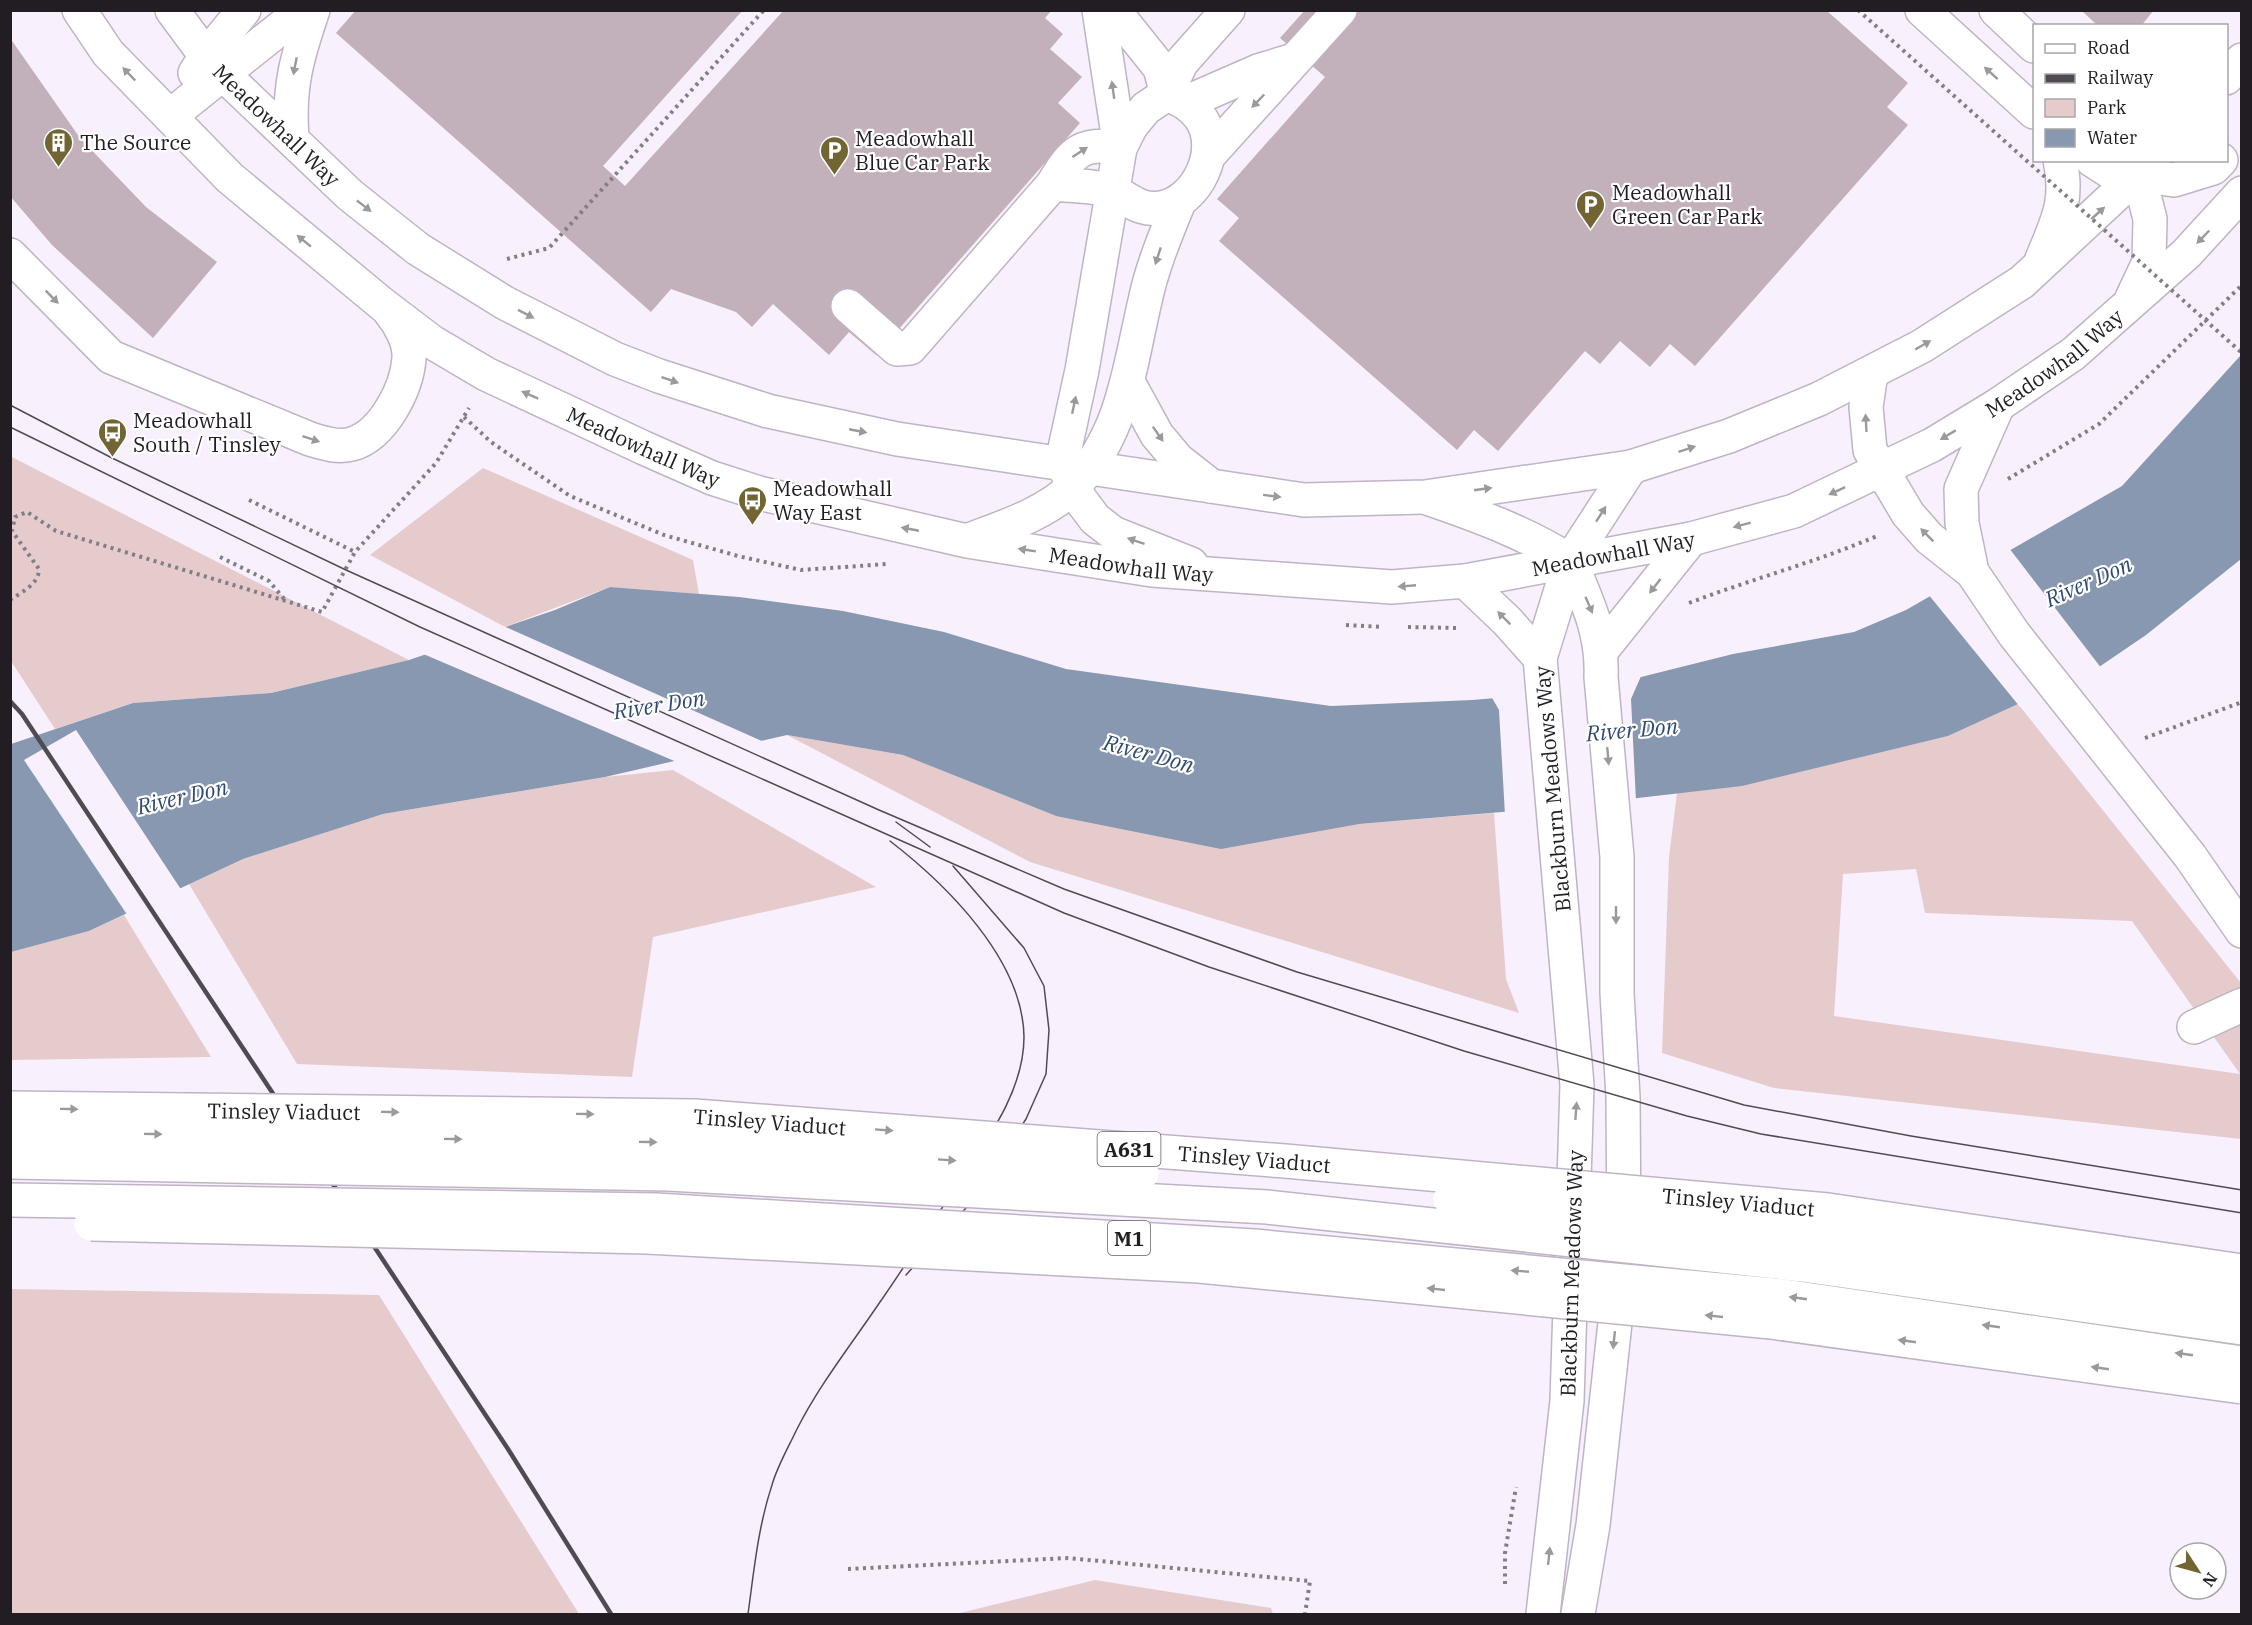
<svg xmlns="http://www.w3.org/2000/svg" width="2252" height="1625" viewBox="0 0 2252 1625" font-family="'IBM Plex Serif',serif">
<rect width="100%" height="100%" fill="#f9f0fd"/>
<path fill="#e6cbcd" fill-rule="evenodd" d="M 10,456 L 409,660 L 271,693 L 133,703 L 55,729 L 11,661 Z
M 483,468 L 693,560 L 699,594 L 610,587 L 505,627 L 370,555 Z
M 2018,704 L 2241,983 L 2241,1139 L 1774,1088 L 1662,1053 L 1669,857 L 1677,793 L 1742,785 L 1948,736 ZM 1916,869 L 1925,913 L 2132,921 L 2240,1074 L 1834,1016 L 1843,874 Z
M 787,735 L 903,755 L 1056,816 L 1359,824 L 1494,813 L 1506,979 L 1519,1013 L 1030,862 Z
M 673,770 L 876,887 L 653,937 L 632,1077 L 297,1064 L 189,884 L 243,859 L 383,814 L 605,777 Z
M 124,915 L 211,1057 L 11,1060 L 11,952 L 89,931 Z
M 11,1289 L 379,1295 L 579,1614 L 11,1614 Z
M 1095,1580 L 1271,1608 L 1273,1614 L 956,1614 Z"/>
<path fill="#8798b0" d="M 2241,355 L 2241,559 L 2146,635 L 2099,667 L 1948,736 L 1742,786 L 1551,808 L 1359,824 L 1221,849 L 1056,816 L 903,755 L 787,735 L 605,777 L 383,814 L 243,859 L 89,931 L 11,952 L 11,744 L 133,703 L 271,693 L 409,660 L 555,610 L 610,587 L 739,597 L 843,611 L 944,632 L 1066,669 L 1331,706 L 1472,700 L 1589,690 L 1733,654 L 1854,632 L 1906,610 L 2122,486 Z"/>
<path fill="#f9f0fd" d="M 2009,548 L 2102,669 L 2020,707 L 1928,594 Z
M 501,625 L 766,743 L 679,763 L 421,653 Z
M 1642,674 L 1631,699 L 1636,801 L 1505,815 L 1499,710 L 1491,696 L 1589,687 Z
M 76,730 L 182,891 L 128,916 L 24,760 Z"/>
<path fill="#c2b0ba" d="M 356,10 L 743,10 L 603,166 L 625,186 L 784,10 L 1052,10 L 1045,18 L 1063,34 L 1050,49 L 1082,77 L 1058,103 L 1080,123 L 876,355 L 849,332 L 829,355 L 773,304 L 752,327 L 736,312 L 671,289 L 651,312 L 336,33 Z
M 1305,10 L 1826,10 L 1908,83 L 1887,107 L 1908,125 L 1695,366 L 1670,344 L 1650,367 L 1620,341 L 1600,364 L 1585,351 L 1498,451 L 1474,430 L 1457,450 L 1219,241 L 1239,218 L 1217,199 L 1325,77 L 1280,38 Z
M 2081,10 L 2154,10 L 2141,26 L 2098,26 Z
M 10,38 L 80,138 L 146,207 L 217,262 L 153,338 L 52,245 L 10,196 Z"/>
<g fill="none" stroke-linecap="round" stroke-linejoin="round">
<defs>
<g id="minor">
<path id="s1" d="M 79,10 L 108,53 L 230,178 L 382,304 L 432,342 L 486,374 L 644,448 L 712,478 L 759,493 L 967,541 L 1152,570 L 1392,587 L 1465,581 L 1691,539 L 1794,511 L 1932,445 L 1998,405 L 2073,354 L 2186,254 L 2242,193"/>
<path id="s2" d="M 172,10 L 206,56 L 224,75 L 350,195 L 418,249 L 505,303 L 615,359 L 659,376 L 768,411 L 897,439 L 1304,500 L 1425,497 L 1631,467 L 1729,436 L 1819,399 L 1922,346 L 2022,282 L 2153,160"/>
<path d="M 1110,10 L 1120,18 L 1160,68 L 1167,94"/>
<path d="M 1922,10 L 2034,112"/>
<path d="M 1996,10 L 2034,46"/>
<path d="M 195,73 L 206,56 L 244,10"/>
<path d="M 2226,78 L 2242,60"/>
<path d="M 1167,94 L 1181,63 L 1228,10"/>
<path d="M 1187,102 L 1258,71 L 1294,60"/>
<path d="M 170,116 L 303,10"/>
<path d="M 292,137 C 288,87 297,57 313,10"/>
<path d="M 1210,154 L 1340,10"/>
<path d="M 2092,160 L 2109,171 L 2174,180 L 2213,168 L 2221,160"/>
<path d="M 1053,184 C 1072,186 1096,185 1113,192 C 1131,199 1138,211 1160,208 C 1197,203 1223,149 1200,117 C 1191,105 1181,100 1167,94 L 1146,108 L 1131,126 L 1120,148 L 1082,370 L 1062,462 L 1080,499 L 1095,519 L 1113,533 L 1191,564"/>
<path d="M 10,255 L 111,357 L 310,439 C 323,443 338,448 352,444 C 383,435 407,389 409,358 C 410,342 400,324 390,312"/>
<path d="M 2042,259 C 2057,222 2069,202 2060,160"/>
<path d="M 2132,298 L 2149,262 L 2150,219 L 2135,160"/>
<path d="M 848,306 L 897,349 L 910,348 L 1053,184 C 1072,152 1082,141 1120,148 L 1099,10"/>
<path d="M 1871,373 L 1866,407 L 1870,450 L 1908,514 L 1929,538 L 1972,572 L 2014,634 L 2190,856 L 2242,931"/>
<path d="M 1129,384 L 1157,435 L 1178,460 L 1211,486"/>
<path d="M 1430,499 C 1479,516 1526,533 1570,561"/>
<path d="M 969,540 C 1004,527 1047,513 1074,486 C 1124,432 1129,369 1145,301 C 1152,267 1166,234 1179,202"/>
<path d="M 1570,561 C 1587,601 1603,633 1601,677 L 1617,857 L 1617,993 L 1623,1097 L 1624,1240 L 1593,1525 L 1578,1614"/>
<path d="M 1972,572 L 1962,523 L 1961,489 L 1998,405"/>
<path d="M 1465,581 L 1507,621 L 1540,658"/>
<path d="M 1602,650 L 1691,539"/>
<path d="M 2194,1027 L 2242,1005"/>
<path id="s3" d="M 1543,1614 L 1567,1401 L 1577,1085 L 1540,658 L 1570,561 L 1631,467"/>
</g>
</defs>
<use href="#minor" stroke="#bfb4c4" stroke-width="36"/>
<path stroke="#837d86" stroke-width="4" stroke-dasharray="3 4.5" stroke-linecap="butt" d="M 507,259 L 549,248 L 764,10
M 464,417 L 491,442 L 570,496 L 664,535 L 738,556 L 801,570 L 887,564
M 2008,479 L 2099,424 L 2242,285
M 249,500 L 355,552
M 220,557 L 269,581 L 285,600
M 10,600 C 22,592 39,584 39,569 L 12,531 L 15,517 L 27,512 L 56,531 L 322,612 L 355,552 L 436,463 L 469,408
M 1689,603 C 1752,579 1816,562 1877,536
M 1346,625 L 1383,627
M 1408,627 L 1458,628
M 2145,738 L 2242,702
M 848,1569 L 1068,1558 L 1310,1581 L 1305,1614
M 1505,1584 L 1505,1553 L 1516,1487"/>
<use href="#minor" stroke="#fff" stroke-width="33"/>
<path stroke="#504b53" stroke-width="1.5" d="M 10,405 L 112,458 L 346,570 L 879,810 L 1064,889 L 1297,972 L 1744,1105 L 1911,1136 L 2242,1190
M 10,427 L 420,627 L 1064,913 L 1209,967 L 1464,1051 L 1687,1116 L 1761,1134 L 2242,1213
M 896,822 L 930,847
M 906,1275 L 974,1199 L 1026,1119 L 1046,1074 L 1049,1030 L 1044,986 L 1024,948 L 953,866
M 748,1614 C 754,1571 758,1527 772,1485 C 777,1467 788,1448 796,1431 C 819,1385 851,1345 880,1302 C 906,1265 930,1226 955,1188 C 984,1144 1024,1093 1024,1037 C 1023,960 947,885 890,841"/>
<path stroke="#504b53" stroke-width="4.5" d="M 10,701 L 22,714 L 508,1449 L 611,1614"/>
<defs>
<path id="minor-bridge" d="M 10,1162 L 668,1174 L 1267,1207 L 1803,1265 L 2242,1328"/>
<g id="highway-bridge">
<path id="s4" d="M 10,1108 L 695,1116 L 1285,1161 L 1828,1210 L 2242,1271"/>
<path d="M 10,1131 L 684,1143 L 1142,1173"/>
<path d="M 1450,1199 L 1807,1234 L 2242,1296"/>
<path d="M 10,1200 L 656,1210 L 1254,1246 L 1784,1296 L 2242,1363"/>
<path d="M 91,1224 L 647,1237 L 1199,1266 L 1771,1322 L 2242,1387"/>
</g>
</defs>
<use href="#minor-bridge" stroke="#bfb4c4" stroke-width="36" stroke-linecap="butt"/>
<use href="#highway-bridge" stroke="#bfb4c4" stroke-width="36" stroke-linecap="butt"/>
<path stroke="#837d86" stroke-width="4" stroke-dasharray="3 4.5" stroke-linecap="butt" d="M 1858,10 L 2242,353"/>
<use href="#minor-bridge" stroke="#fff" stroke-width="33"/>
<use href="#highway-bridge" stroke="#fff" stroke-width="33"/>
</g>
<defs><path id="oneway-solid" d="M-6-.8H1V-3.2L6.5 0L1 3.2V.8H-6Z" transform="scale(1.5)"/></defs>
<g fill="#9b999c">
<use href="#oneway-solid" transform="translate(295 66) rotate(101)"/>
<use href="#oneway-solid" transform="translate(1991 73) rotate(-138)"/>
<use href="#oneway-solid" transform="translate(129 74) rotate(-134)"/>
<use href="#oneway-solid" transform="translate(1113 90) rotate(-98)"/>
<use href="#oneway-solid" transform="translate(1258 101) rotate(134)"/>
<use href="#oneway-solid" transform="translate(1080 152) rotate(-33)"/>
<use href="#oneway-solid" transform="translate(364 206) rotate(38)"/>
<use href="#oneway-solid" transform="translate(2098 213) rotate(-42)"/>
<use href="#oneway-solid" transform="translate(2203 237) rotate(134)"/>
<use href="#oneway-solid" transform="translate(304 241) rotate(-141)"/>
<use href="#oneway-solid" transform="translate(1158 256) rotate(108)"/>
<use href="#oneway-solid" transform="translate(52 297) rotate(45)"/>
<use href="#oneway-solid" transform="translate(526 314) rotate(27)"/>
<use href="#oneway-solid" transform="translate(1923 345) rotate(-30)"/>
<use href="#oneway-solid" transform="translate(670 380) rotate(19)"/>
<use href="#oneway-solid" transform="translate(530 395) rotate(-156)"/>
<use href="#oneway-solid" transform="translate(1074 405) rotate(-78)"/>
<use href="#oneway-solid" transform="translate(1866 423) rotate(-93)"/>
<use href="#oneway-solid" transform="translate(858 431) rotate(11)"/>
<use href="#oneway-solid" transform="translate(1158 434) rotate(55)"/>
<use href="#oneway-solid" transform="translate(1948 435) rotate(149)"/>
<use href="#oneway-solid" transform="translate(311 439) rotate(18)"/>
<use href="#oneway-solid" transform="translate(1687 449) rotate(-18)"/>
<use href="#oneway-solid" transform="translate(1483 489) rotate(-8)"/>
<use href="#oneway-solid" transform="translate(1837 491) rotate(155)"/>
<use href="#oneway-solid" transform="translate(1272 496) rotate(7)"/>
<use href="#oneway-solid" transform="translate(1601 514) rotate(-57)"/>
<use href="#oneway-solid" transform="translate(1742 525) rotate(165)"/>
<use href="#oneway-solid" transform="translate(910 529) rotate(-169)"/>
<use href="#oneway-solid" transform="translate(1927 535) rotate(-135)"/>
<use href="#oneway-solid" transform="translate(1136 541) rotate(-161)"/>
<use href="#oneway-solid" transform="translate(1027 550) rotate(-171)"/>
<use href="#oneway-solid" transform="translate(1407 586) rotate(175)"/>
<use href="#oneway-solid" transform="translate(1655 586) rotate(128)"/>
<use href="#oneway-solid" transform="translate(1589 605) rotate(67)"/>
<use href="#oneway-solid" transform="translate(1504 618) rotate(-135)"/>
<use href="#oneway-solid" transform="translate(1608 756) rotate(85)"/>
<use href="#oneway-solid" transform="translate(1616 915) rotate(90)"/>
<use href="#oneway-solid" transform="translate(69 1109) rotate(1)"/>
<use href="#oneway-solid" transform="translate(1576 1111) rotate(-86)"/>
<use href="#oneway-solid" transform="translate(390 1112) rotate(1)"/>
<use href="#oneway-solid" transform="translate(585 1114) rotate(1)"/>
<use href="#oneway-solid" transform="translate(884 1130) rotate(4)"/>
<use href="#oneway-solid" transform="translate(153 1134) rotate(1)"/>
<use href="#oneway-solid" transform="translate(453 1139) rotate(1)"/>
<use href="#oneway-solid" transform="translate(648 1142) rotate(1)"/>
<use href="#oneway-solid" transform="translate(947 1160) rotate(4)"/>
<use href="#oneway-solid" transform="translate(1520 1271) rotate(-175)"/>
<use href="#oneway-solid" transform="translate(1436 1289) rotate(-174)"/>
<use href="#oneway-solid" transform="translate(1798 1298) rotate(-172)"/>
<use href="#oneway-solid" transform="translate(1714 1316) rotate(-174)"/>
<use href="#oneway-solid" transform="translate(1991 1326) rotate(-172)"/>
<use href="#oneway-solid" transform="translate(1614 1340) rotate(96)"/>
<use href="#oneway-solid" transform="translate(1907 1341) rotate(-172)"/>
<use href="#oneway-solid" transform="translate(2184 1354) rotate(-172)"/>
<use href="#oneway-solid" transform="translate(2100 1368) rotate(-172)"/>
<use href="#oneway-solid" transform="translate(1549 1556) rotate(-84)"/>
</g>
<defs>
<symbol id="building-pin" viewBox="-11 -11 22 30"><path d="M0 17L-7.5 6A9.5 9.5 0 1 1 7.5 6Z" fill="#716633" stroke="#fff"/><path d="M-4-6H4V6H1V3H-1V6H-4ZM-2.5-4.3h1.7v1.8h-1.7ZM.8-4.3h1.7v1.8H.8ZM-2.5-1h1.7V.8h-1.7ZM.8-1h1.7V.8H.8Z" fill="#fff"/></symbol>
<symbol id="parking-pin" viewBox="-11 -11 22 30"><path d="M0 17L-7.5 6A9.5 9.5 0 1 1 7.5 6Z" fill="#716633" stroke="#fff"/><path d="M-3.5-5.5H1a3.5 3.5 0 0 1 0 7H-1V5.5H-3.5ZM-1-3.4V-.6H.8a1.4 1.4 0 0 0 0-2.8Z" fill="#fff"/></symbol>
<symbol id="bus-pin" viewBox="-11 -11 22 30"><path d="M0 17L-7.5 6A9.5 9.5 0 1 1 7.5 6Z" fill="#716633" stroke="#fff"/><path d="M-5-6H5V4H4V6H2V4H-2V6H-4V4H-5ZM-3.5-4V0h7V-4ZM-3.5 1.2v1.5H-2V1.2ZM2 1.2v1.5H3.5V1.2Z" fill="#fff"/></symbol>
</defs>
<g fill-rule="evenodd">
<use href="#building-pin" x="42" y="126" width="33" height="45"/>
<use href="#parking-pin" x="818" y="134" width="33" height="45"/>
<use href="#parking-pin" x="1574" y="188" width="33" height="45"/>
<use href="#bus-pin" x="96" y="416" width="33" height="45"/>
<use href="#bus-pin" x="736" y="484" width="33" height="45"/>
</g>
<g text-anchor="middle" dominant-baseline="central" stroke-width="4.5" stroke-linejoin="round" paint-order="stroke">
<g fill="#fff" stroke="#646165" stroke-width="1.5">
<rect x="1097.5" y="1132" width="63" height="34" rx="4.5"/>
<rect x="1108" y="1221" width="42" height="34" rx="4.5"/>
</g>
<g font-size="20" font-weight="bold" fill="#211d23">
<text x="1129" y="1149">A631</text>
<text x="1129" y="1238">M1</text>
</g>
<g font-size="21" fill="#211d23" stroke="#fff">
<text stroke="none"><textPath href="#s2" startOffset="156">Meadowhall Way</textPath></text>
<text stroke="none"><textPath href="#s1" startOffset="2199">Meadowhall Way</textPath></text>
<text stroke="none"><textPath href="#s1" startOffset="723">Meadowhall Way</textPath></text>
<text stroke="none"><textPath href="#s1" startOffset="1713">Meadowhall Way</textPath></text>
<text stroke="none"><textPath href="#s1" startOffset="1227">Meadowhall Way</textPath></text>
<text transform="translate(1552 789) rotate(-95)">Blackburn Meadows Way</text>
<text stroke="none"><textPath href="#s4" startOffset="274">Tinsley Viaduct</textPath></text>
<text stroke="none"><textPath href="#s4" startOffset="760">Tinsley Viaduct</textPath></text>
<text stroke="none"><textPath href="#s4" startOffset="1246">Tinsley Viaduct</textPath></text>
<text stroke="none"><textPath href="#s4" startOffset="1732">Tinsley Viaduct</textPath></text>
<text stroke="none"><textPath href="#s3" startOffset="342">Blackburn Meadows Way</textPath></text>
</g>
<g font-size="21" fill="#211d23" stroke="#fff" text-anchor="start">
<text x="855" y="138">Meadowhall<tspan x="855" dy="24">Blue Car Park</tspan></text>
<text x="80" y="142">The Source</text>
<text x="1612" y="192">Meadowhall<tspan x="1612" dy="24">Green Car Park</tspan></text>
<text x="133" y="420">Meadowhall<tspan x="133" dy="24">South / Tinsley</tspan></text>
<text x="773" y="488">Meadowhall<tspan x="773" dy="24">Way East</tspan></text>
</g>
<g font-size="22" font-style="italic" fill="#2f4a6f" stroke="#fff">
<text transform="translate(2088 581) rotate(-24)">River Don</text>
<text transform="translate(659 704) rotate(-9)">River Don</text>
<text transform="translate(1632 729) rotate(-5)">River Don</text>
<text transform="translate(1149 753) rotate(15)">River Don</text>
<text transform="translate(182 796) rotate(-13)">River Don</text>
</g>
</g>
<rect width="2252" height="1625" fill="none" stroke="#211d23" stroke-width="24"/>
<rect x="2033" y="24" width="195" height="138" fill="#ffffff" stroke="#a6a5a7" stroke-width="1.5"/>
<rect x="2045" y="44" width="30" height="9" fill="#ffffff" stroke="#a6a5a7" stroke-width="1.5"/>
<text x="2087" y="54" font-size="18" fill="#211d23">Road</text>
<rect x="2045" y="74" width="30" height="9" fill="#504b53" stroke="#a6a5a7" stroke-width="1.5"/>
<text x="2087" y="84" font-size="18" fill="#211d23">Railway</text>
<rect x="2045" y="99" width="30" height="18" fill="#e6cbcd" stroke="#a6a5a7" stroke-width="1.5"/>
<text x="2087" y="114" font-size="18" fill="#211d23">Park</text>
<rect x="2045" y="129" width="30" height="18" fill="#8798b0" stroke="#a6a5a7" stroke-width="1.5"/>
<text x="2087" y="144" font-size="18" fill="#211d23">Water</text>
<g transform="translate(2198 1571) rotate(126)"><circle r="28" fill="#ffffff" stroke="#a6a5a7" stroke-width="1.5"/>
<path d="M0-4.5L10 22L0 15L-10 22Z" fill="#716633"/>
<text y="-9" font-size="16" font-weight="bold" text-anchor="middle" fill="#211d23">N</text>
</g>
</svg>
